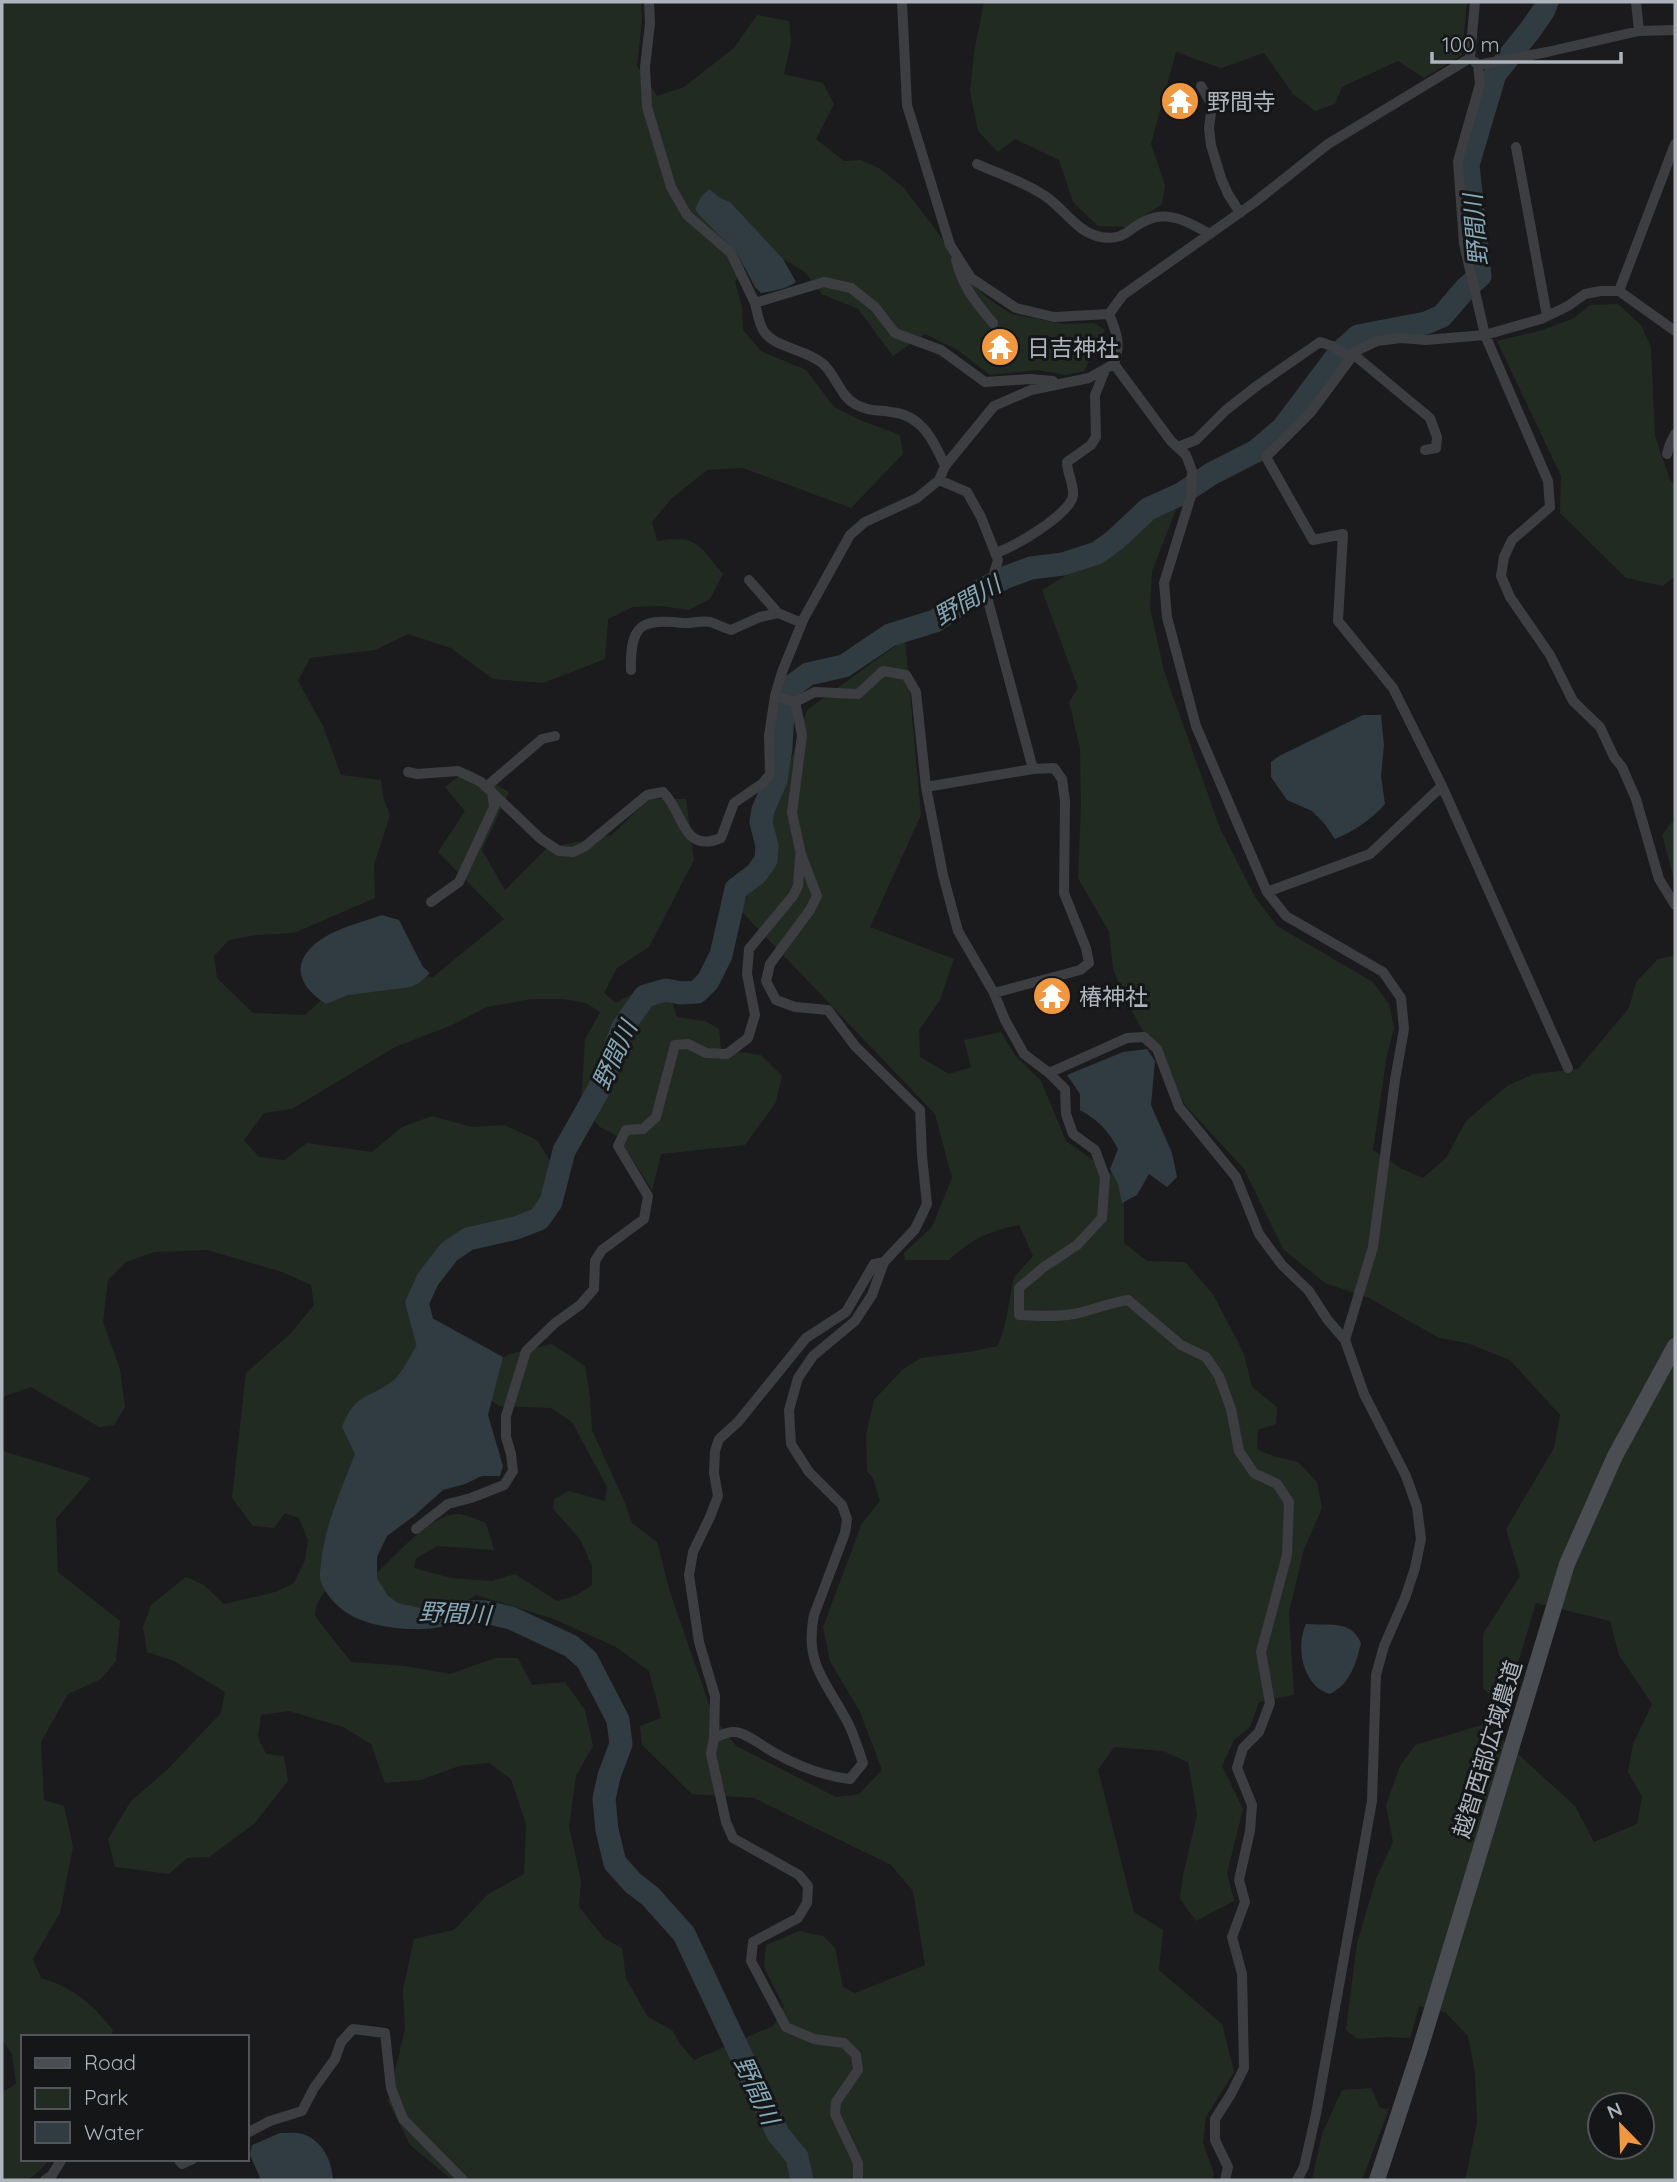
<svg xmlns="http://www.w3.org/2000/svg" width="1677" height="2182" viewBox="0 0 1677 2182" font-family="Quicksand,'Noto Sans JP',sans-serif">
<rect width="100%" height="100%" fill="#1b1b1d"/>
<path fill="#222b22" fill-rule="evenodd" d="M 2,2 L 641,2 L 642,21 L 637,66 L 657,96 L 684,87 L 734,48 L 757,15 L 789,21 L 791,42 L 784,74 L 823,83 L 834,104 L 816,139 L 844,161 L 861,160 L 879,168 L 903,187 L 936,230 L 968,280 L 987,298 L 1012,314 L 1063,324 L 1094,323 L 1105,330 L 1084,371 L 1066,375 L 1037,370 L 990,375 L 959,351 L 925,334 L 893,356 L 858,309 L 822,294 L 805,272 L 783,259 L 748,260 L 735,282 L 742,307 L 743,330 L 761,351 L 806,370 L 834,407 L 862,421 L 900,435 L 903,454 L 851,508 L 743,468 L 707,470 L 671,499 L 652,522 L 657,541 C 698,534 699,546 723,574 L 710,599 L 689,610 L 661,606 L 633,607 L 608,619 L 605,659 L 543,683 L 493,679 L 451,648 L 408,634 L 375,650 L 310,658 L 298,681 L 323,726 L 341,775 L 381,780 L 383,797 L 390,815 L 374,865 L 375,898 L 294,933 L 256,935 L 229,940 L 214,956 L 217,978 L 253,1013 L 305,1015 L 339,984 L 404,974 L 433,977 L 504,919 L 438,852 L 465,811 L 445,787 L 468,769 L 509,792 L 482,850 L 505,890 L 547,848 L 612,835 L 648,799 L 686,799 L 694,860 L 649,947 L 617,968 L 604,993 L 616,1003 L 646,986 L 670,996 L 677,1017 L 705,1021 L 719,1029 L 721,1049 L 761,1055 L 782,1076 L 776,1102 L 745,1145 L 661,1154 L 652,1190 L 617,1136 L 600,1127 L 581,1106 L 585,1040 L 600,1012 L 586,1003 L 563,999 L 531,999 L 487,1007 L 450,1026 L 395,1047 L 292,1109 L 264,1113 L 244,1140 L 259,1157 L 284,1160 L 307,1143 L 372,1152 L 402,1127 L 432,1116 L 472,1127 L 504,1125 L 537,1140 L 553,1166 C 550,1180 547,1196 537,1207 C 523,1222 480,1233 460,1240 L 425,1304 L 435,1336 L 331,1586 C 321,1595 316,1602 315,1616 L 351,1662 L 405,1666 L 450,1674 L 495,1658 L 518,1658 L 532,1685 L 565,1682 L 585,1710 L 593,1746 L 576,1776 L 569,1827 L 581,1881 L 579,1907 L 605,1939 L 622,1948 L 626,1978 L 647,2016 L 673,2031 L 680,2044 L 694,2060 L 773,2026 L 784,2007 L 764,1967 L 766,1945 L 799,1931 L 823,1936 L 835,1948 L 843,1987 L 855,1993 L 925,1965 L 913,1891 L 891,1865 L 754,1798 L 692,1794 L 642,1745 L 640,1726 L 661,1718 L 649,1671 L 616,1647 L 554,1619 L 476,1595 L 440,1617 L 401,1615 L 370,1579 C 393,1560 428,1514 459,1514 C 467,1515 478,1520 486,1523 L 494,1550 L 438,1546 L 416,1558 L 414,1568 L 451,1578 L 492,1581 L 515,1574 L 557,1601 L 577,1595 L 592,1585 L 592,1566 L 580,1539 L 553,1509 L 554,1499 L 569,1491 L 605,1501 L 607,1487 L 572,1422 L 551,1408 L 499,1406 L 482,1394 L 491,1364 L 510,1354 L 552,1344 L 585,1366 L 590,1397 L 592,1430 L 625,1503 L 632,1523 L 657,1542 L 670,1592 L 713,1716 L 736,1746 L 836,1797 L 859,1794 L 882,1770 L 860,1712 L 830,1661 L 823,1627 L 862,1523 L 880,1501 L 873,1478 L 867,1471 L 866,1435 L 874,1400 L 903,1369 L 921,1358 L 968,1352 L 998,1346 L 1005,1324 L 1014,1277 L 1033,1256 L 1019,1225 C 988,1231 972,1239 949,1260 L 905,1260 L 904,1253 L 932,1227 L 952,1178 L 935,1114 L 742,912 L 807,710 L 905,639 L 921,815 L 870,927 L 954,959 L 940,1000 L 919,1030 L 920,1057 L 949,1074 L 971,1067 L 964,1040 L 1001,1032 L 1015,1055 L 1041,1081 L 1066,1141 L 1124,1182 L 1124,1243 L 1147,1261 L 1185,1262 L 1213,1294 L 1244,1354 L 1252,1387 L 1277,1407 L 1276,1424 L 1258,1430 L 1257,1449 L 1273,1456 L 1298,1462 L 1317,1482 L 1322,1508 L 1304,1549 L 1289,1612 L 1294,1695 L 1259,1702 L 1250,1727 L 1234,1740 L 1222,1766 L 1243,1809 L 1227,1873 L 1234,1901 L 1196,1921 L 1180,1899 L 1183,1875 L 1197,1815 L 1188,1762 L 1163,1751 L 1114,1747 L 1098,1770 L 1134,1912 L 1163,1930 L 1159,1970 L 1222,2024 L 1234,2072 L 1206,2117 L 1203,2143 L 1214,2173 L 1212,2180 L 452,2180 L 410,2145 L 388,2101 L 405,2029 L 403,1990 L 414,1939 L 454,1930 L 487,1895 L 524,1874 L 526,1824 L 511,1779 L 489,1763 L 459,1766 L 421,1780 L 385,1783 L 371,1744 L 343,1727 L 289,1711 L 261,1715 L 258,1737 L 266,1754 L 284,1756 L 288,1781 L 254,1824 L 209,1857 L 187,1858 L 169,1874 L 115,1867 L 108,1839 L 131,1801 L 168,1769 L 221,1713 L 225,1692 L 174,1661 L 147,1652 L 143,1627 L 151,1605 L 186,1577 L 204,1585 L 224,1604 L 275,1592 L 294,1583 L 305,1560 L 308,1540 L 299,1518 L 285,1513 L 274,1528 L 253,1526 L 232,1498 L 246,1373 L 291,1333 L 314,1305 L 311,1285 L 282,1272 L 207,1250 L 155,1252 L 126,1262 L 108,1280 L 103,1322 L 120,1369 L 125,1407 L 114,1425 L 99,1427 L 31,1387 L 2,1397 Z
M 984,2 L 1467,2 L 1462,55 L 1424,78 L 1398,61 L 1342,87 L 1335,104 L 1315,111 L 1293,94 L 1264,53 L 1221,68 L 1176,52 L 1151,144 L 1165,185 L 1162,204 L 1127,227 L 1098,226 L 1073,202 L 1059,160 L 1015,139 L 998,152 L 978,131 L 970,91 L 974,53 Z
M 1618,304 L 1641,325 L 1651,347 L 1655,436 L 1670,480 L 1675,485 L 1675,576 L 1663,586 L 1626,578 L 1560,513 L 1561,476 L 1497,341 L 1543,330 L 1574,318 L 1590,305 Z
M 1170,507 L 1176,510 L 1152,571 L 1150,608 L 1164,671 L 1220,828 L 1255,897 L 1277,926 L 1373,982 L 1389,1004 L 1394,1028 L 1387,1055 L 1373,1150 L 1400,1168 L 1423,1178 L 1446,1158 L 1466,1121 L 1507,1086 L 1533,1074 L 1578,1069 L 1629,1008 L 1636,982 L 1658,959 L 1673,956 L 1675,958 L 1675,2180 L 1463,2180 L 1466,2176 L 1477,2123 L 1475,2073 L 1468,2036 L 1446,2013 L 1419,2006 L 1410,2038 L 1386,2037 L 1357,2039 L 1346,2030 L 1357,1943 L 1376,1879 L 1393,1842 L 1386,1805 L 1400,1766 L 1415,1745 L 1485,1724 L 1575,1806 L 1594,1842 L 1637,1824 L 1642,1797 L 1628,1772 L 1633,1744 L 1652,1704 L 1619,1655 L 1610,1621 L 1536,1603 L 1504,1709 L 1483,1688 L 1483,1634 L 1520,1576 L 1506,1529 L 1554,1448 L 1560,1415 L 1510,1360 L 1467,1343 L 1439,1338 L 1369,1298 L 1325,1283 L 1283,1249 L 1244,1169 L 1186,1106 L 1127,1003 L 1113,969 L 1109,932 L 1078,878 L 1081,806 L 1080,748 L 1069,702 L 1078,688 L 1042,590 L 1065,576 L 1105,561 L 1152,519 ZM 1600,2105 L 1642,2105 L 1642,2147 L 1600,2147 Z
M 1671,823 L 1675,823 L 1675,883 L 1662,835 Z
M 2,1445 L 3,1451 L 91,1478 L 56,1519 L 58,1572 L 120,1621 L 116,1661 L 101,1679 L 68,1694 L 41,1742 L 44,1800 L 64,1806 L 73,1847 L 60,1913 L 33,1959 L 41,1978 C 73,1987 93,2005 113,2030 L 111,2037 L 23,2037 L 23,2159 L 50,2159 C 30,2182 31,2180 2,2180 L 2,2092 L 16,2084 L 12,2054 L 2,2040 Z
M 1371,2088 L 1380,2108 L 1389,2109 L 1362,2180 L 1312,2180 L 1322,2134 L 1342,2090 Z"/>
<path fill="#303c41" d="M 709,189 L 720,198 L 730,202 L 783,259 L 796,282 C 786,289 774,291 761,293 L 755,287 L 737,253 L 700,216 L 695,209 L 701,197 Z
M 1363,715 L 1381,715 L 1384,745 L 1381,776 L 1385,804 C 1372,819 1353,832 1335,839 L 1324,823 L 1312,811 L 1287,800 L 1271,777 L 1271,762 L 1279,756 Z
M 382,915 L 399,920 L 423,967 L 430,973 L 419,983 L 411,987 L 348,995 L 326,1004 C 290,981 293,954 330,934 C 346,926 365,921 382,915 Z
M 1147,1049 L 1155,1061 L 1151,1105 L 1172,1153 L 1177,1177 L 1167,1187 L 1149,1174 L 1137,1195 L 1122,1203 L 1118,1184 L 1110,1169 L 1118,1149 C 1108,1130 1099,1121 1080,1110 L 1080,1094 L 1067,1075 L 1123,1052 Z
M 432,1318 L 503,1357 L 488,1415 L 503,1466 L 500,1476 L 482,1476 L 465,1484 L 443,1490 L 414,1516 L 387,1536 L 377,1557 L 377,1578 L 388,1596 L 398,1603 L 420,1608 L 465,1607 L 465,1616 C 443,1636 387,1630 361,1620 C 344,1614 325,1597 320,1579 C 319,1574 321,1568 321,1563 C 325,1525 341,1490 355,1454 L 342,1427 C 356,1391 369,1400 394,1380 C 403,1373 424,1331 432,1318 Z
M 1306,1624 C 1328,1626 1351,1619 1361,1643 C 1356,1664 1350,1684 1330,1694 C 1303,1687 1295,1647 1306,1624 Z
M 280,2133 C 287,2133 297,2132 303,2134 C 323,2141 332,2161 333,2180 L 289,2179 L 261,2180 L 250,2155 L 252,2145 Z"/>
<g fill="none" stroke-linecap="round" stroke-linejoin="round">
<path stroke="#303c41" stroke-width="23" d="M 432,1359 L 417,1303 L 428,1279 L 449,1252 L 468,1239 L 516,1228 L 539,1219 L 551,1202 L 564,1151 L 599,1089 L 623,1027 L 645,996 L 666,990 L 681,993 L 697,992 L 708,981 L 721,955 L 736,889 L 756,874 L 766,860 L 767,846 L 761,822 L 763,810 L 776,780 L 781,748 L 783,711 L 792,686 L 808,674 L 844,666 L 890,635 L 935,621 L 976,593 L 1004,578 L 1031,568 L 1063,564 L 1097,553 L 1115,540 L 1148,509 L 1181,494 L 1211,474 L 1256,451 L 1283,428 L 1340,352 L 1358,336 L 1426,323 L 1442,316 L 1466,288 L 1480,276 L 1468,165 L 1495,74 L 1531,29 L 1544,10 L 1547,2
M 435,1611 L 485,1612 L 511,1618 L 571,1646 L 587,1660 L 618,1720 L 621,1744 L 609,1776 L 604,1799 L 607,1830 L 615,1863 L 633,1883 L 650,1896 L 684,1934 L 778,2134 L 797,2157 L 802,2180"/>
<path stroke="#3c3e42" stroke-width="10" d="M 649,2 L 650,23 L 645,67 L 647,107 L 671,187 L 687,215 L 731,253 L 755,303 L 824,282 L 851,288 L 875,307 L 895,333 L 941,350 L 985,382 L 1030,379 L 1053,381
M 902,2 L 907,105 L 950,245 L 971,278 L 1016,308 L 1054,317 L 1109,314
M 1636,2 L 1639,31
M 1470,58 L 1475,2
M 1475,62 L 1478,65 L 1547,52 L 1639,31 L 1675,30
M 1478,65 L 1480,84 L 1458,161 L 1464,244 L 1485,335 L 1548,481 L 1550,507 L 1512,540 L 1504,557 L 1501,576 L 1510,597 L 1550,655 L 1573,701 L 1600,727 L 1614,757 L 1622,767 L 1636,799 L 1659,879 L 1675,905
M 1201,86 L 1212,105 L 1209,128 L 1211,145 L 1221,178 L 1228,194 L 1240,213
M 1516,147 L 1547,316
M 977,164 C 999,174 1025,182 1045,196 C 1065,209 1076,232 1101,237 C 1125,241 1127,229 1145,221 C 1168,209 1190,223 1210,234
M 956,260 C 962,286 976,303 993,323
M 1619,291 L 1675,144
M 755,303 C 757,311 759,326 765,333 C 779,349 805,349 822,363 C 835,373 840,396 855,404 C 867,411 878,410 891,412 C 922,415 934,441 945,466
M 1353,354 L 1430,418 L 1437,437 L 1436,448 L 1425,450
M 1114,364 L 1171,441 L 1186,455 L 1192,471 L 1191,496 L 1164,583 L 1167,617 L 1196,726 L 1267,892 L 1286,916 L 1383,972 L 1401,998 L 1404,1029 L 1395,1080 L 1373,1247 L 1345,1340
M 1178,447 L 1196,440 L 1226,410 L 1258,385 L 1320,342 L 1332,346 L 1351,358
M 1667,454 L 1670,444 L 1675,434
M 995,553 C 1012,549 1072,513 1073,495 C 1074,484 1067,473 1067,462 L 1091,445 L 1096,437 L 1095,395 L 1105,370
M 749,580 L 778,613
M 631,670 C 630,626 640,618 683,623 C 692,624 701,620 710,622 C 717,624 724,628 731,630 L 760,617 L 778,613 L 802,623
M 795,702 L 802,735 L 792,813 L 801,854 L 817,896 L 810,910 L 770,964 L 766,981 L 776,1000 L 795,1007 L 828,1010 L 855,1046 L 920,1110 L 922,1156 L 927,1204 L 915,1229 L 884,1262 L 872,1295 L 855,1321 L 813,1356 L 798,1378 L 789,1410 L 791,1444 L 809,1472 L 842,1505 L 847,1519 L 845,1533 L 814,1615 C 804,1664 826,1681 847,1721 C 854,1734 858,1749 863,1763 L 850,1779 C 823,1776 796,1765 773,1752 C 762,1746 747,1733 735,1732 C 727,1731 721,1735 714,1738 L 711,1754 L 726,1822 L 733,1838 L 799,1875 L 808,1886 L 807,1903 L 798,1918 L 753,1942 L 751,1961 L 786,2027 L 814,2039 L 844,2043 L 856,2055 L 858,2070 L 836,2102 L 835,2114 L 858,2163 L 858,2180
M 408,772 L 417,774 L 458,771 L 481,782 L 541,839 L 559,851 L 573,852 L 584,847 L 647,795 L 663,792 C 684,812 682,854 721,838 L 734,803 L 763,783 L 770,774 L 769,736 L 775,696
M 486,787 L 542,739 L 555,736
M 926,787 L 1033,769 L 987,597 L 998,560 L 981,517 L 967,492 L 939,480
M 1267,892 L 1370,854 L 1442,786
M 431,902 L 459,882 L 494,807 L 492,792
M 994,993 L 1080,970 L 1089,963 L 1086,948 L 1064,893 L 1065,801 L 1062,779 L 1054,768 L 1033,769
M 1568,1068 L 1442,786 L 1393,688 L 1338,621 L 1343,534 L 1313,540 L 1266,457 L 1311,412 L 1356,351 L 1377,341 L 1401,338 L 1426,340 L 1485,335 L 1541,319 L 1568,306 L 1585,294 L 1601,291 L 1619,291 L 1675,331
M 1049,1073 L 1127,1038 L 1144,1037 L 1157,1049 L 1179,1107 L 1236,1177 L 1259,1234 L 1282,1265 L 1309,1291 L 1327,1319 L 1345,1340 L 1364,1394 L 1406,1476 L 1417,1507 L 1421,1539 L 1415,1568 L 1405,1598 L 1384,1646 L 1376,1675 L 1372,1801 L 1316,2114 L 1304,2167 L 1297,2180
M 416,1529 L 448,1504 L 471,1498 L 504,1485 L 513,1471 L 511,1454 L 506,1437 L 506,1416 L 526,1351 L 555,1323 L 580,1305 L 594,1289 L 595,1261 L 602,1250 L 644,1219 L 648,1196 L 618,1146 L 626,1130 L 643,1129 L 656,1117 L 675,1045 L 688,1044 L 706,1053 L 727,1054 L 748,1038 L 755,1015 L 747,974 L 749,949 L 793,896 L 798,886 L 800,857
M 714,1738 L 715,1696 L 699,1642 L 689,1575 L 693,1552 L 710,1517 L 718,1496 L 714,1473 L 715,1451 L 719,1439 L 738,1422 L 806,1338 L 846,1312 L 874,1264 L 884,1262
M 247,2133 L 270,2121 L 302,2111 L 314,2088 L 335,2059 L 341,2042 L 353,2029 L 385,2033 L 391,2088 L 403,2119 L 463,2180
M 178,2159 L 182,2164 L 193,2159
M 45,2180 L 52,2175 L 62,2159
M 1225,2180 L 1228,2167 L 1215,2140 L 1215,2119 L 1231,2094 L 1244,2068 L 1242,1974 L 1232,1937 L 1245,1902 L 1239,1880 L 1250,1831 L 1252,1805 L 1237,1768 L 1243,1748 L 1259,1732 L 1270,1703 L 1261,1652 L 1287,1555 L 1289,1502 L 1277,1484 L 1254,1473 L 1239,1451 L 1231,1409 L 1219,1376 L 1206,1357 L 1181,1345 L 1128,1300 C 1109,1303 1092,1310 1074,1314 C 1056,1317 1038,1316 1019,1315 L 1019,1288 L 1044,1267 L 1077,1245 L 1102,1218 L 1105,1177 L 1095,1150 L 1073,1134 L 1066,1114 L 1065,1089 L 1049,1073 L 1024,1054 L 1005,1020 L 994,993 L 958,931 L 943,875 L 926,787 L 916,692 L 906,675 L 883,671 L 858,694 L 815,692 L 795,702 L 775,696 L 782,672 L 804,618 L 850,535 L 865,522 L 917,498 L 939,480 L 945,466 L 994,406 L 1031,390 L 1089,378 L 1114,364 C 1121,345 1117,333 1109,314 L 1123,295 L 1255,202 L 1328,144 L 1470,58"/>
<path stroke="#4a4d52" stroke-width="16" d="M 1377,2180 L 1420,2049 L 1567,1564 L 1615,1456 L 1675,1346"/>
</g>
<defs>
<symbol id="temple-disc" viewBox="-11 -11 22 22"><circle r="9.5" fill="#f09840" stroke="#151618"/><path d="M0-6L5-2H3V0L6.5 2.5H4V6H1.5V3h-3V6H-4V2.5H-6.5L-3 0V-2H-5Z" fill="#fff"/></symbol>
</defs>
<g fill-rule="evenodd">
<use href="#temple-disc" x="1158" y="79" width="44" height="44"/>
<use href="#temple-disc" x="978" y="325" width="44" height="44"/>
<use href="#temple-disc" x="1030" y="974" width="44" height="44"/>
</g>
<g text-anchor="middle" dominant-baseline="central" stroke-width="6" stroke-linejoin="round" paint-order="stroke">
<g font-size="23" fill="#adb4bc" stroke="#151618" text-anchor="start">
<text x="1207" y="101">野間寺</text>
<text x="1027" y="347">日吉神社</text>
<text x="1079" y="996">椿神社</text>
</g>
<g font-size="23" fill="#adb4bc" stroke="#151618">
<text transform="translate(1487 1749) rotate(-73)">越智西部広域農道</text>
</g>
<g font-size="24" font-style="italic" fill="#86a7b6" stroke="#151618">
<text transform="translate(1475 230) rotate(-95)">野間川</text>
<text transform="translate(967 600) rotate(-30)">野間川</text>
<text transform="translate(614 1055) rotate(-65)">野間川</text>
<text transform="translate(455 1613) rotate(3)">野間川</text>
<text transform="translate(757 2090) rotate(65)">野間川</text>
</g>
</g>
<rect width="1677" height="2182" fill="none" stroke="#adb4bc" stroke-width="7"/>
<rect x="21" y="2035" width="228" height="126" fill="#151618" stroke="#52555a" stroke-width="2"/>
<rect x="35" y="2058" width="35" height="10" fill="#4a4d52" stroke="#52555a" stroke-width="2"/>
<text x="84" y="2070" font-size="21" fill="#adb4bc">Road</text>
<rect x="35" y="2088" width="35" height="21" fill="#222b22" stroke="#52555a" stroke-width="2"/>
<text x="84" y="2105" font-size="21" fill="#adb4bc">Park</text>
<rect x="35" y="2122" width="35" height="21" fill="#303c41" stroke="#52555a" stroke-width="2"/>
<text x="84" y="2140" font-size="21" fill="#adb4bc">Water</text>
<g transform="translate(1621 2126) rotate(337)"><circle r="33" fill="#151618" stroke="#52555a" stroke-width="2"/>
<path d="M0-5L12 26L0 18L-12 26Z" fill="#f09840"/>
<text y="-10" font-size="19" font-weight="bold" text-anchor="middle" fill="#adb4bc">N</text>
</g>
<path d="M1432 52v10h189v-10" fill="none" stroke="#adb4bc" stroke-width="3.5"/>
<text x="1442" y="52" font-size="21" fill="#adb4bc" stroke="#151618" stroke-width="5" paint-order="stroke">100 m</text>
</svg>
